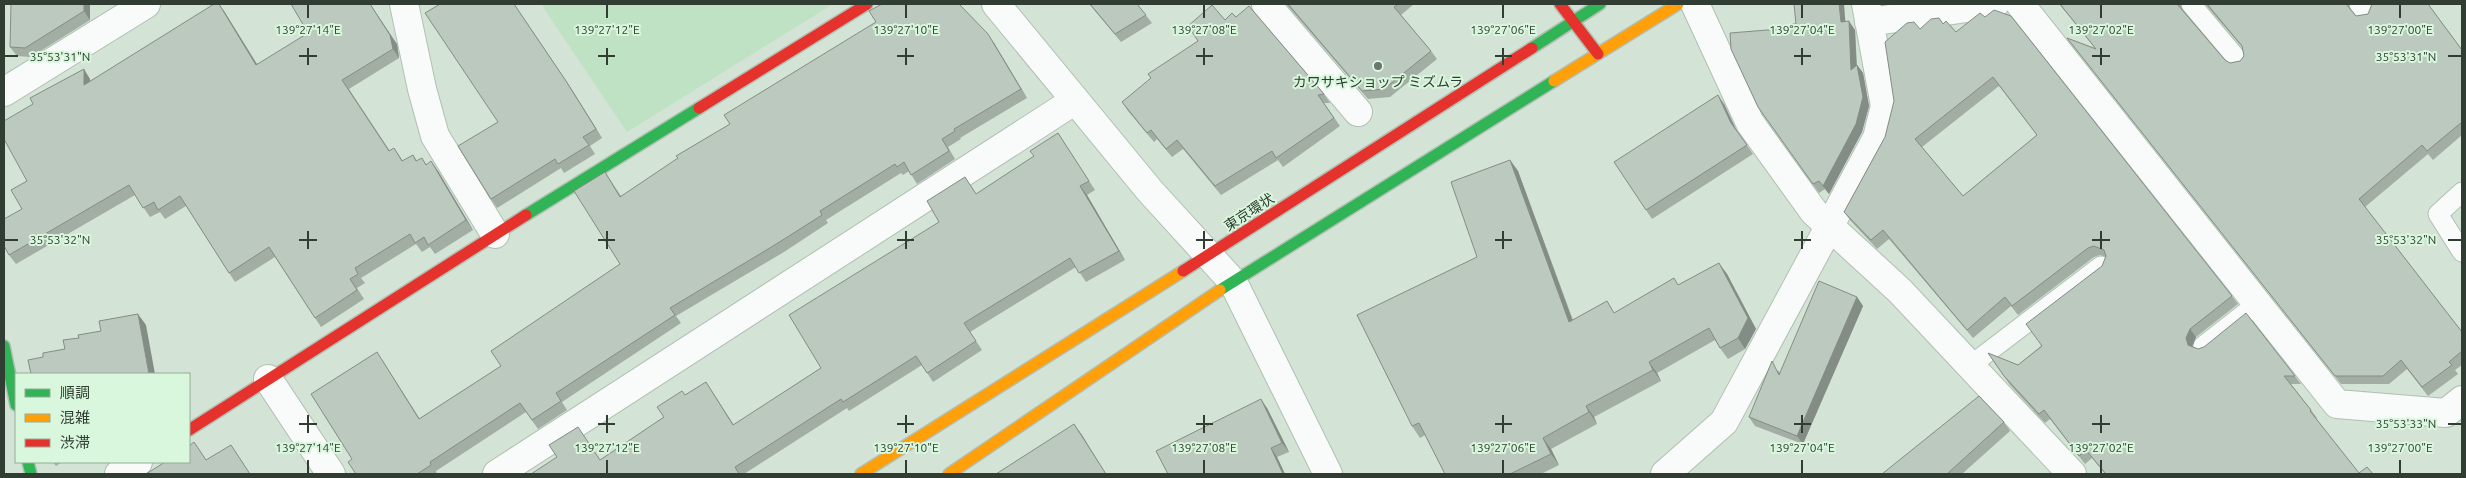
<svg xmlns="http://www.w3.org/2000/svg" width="2466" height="478" viewBox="0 0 2466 478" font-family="Ubuntu,'Noto Sans JP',sans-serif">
<rect width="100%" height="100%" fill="#d3e3d5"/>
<path fill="#bee2c3" d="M 541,4 L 833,4 L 627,132 Z"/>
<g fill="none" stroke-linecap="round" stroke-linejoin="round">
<defs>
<path id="lane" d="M 2191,4 L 2239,61
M 2359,4 L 2367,14
M 2462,192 L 2438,214 L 2462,252
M 2203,346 L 2258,303
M 1971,365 L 2101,266"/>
<path id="street" d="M 404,4 L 422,89 L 435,136 L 495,234
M 996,4 L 1150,191 L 1233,282 L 1328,474
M 1266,4 L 1358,112
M 1695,4 L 1750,123 L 1814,212 L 1900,291 L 2072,474
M 2020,4 L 2337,404 L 2446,413 L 2462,400
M 1869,22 L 1995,4
M 4,92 L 146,4
M 268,379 L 331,474
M 119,474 L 138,462
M 497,474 L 1074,101
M 1665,474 L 1724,422 L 1877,138 L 1885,106 L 1866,4"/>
<path id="fast" d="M 1532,48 L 1600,4
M 526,215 L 699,108
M 1220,290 L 1554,81
M 4,346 L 16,405
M 28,462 L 31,474"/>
<path id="slow" d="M 1554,81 L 1678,4
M 861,474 L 1183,271
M 949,474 L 1220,290"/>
<path id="jam" d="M 1560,4 L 1598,54
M 699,108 L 867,4
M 1183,271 L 1532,48
M 189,430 L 526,215"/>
</defs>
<use href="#lane" stroke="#b1bfb3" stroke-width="21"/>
<use href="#street" stroke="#b1bfb3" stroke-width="30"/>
<use href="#fast" stroke="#b1bfb3" stroke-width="14"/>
<use href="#slow" stroke="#b1bfb3" stroke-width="14"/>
<use href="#jam" stroke="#b1bfb3" stroke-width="14"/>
<use href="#lane" stroke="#f8fbf9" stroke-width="19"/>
<use href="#street" stroke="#f8fbf9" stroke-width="28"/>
<use href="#fast" stroke="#30b455" stroke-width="11"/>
<use href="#slow" stroke="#ff9f0a" stroke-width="11"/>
<use href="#jam" stroke="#e5322d" stroke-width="11"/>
</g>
<path fill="#a2ada3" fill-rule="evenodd" d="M 90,4 L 90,20 L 31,57 L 17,56 L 10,47 Z
M 514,4 L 572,90 L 602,138 L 590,146 L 595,154 L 564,173 L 561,168 L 497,208 L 491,199 L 498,122 Z
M 1089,4 L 1137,4 L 1152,23 L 1121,42 Z
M 1286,4 L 1414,4 L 1401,15 L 1431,51 L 1437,59 L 1390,97 L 1368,99 Z
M 2059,4 L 2181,4 L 2182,9 L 2225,60 L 2230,63 L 2240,61 L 2244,56 L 2242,47 L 2205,4 L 2349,4 L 2350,8 L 2356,16 L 2368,14 L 2372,5 L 2371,4 L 2428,4 L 2462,50 L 2462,135 L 2433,160 L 2428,154 L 2365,207 L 2462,332 L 2462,365 L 2455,370 L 2458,374 L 2428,396 L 2407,369 L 2389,384 L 2341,384 L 2073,46 L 2067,38 L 2095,48 Z
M 224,11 L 257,64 L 397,44 L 399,58 L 349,89 L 390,151 L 394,148 L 403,161 L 413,155 L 417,161 L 427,164 L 438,171 L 473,230 L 435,254 L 430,247 L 422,252 L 416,244 L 361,278 L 365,283 L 357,288 L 364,299 L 321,327 L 275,257 L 235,282 L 186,206 L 165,219 L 160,212 L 150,217 L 135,195 L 16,264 L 9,255 L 22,209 L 27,181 L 90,79 L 90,81 Z
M 1236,17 L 1324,94 L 1330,103 L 1324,103 L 1340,126 L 1283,167 L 1278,160 L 1221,195 L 1183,149 L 1172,157 L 1157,139 L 1154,142 L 1128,111 L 1122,102 L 1225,20 Z
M 1846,22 L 1855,30 L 1857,65 L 1863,73 L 1869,106 L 1862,132 L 1829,194 L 1825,189 L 1819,193 L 1758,107 L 1792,28 L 1796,24 Z
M 1943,24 L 1956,32 L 2232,296 L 2238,304 L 2196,337 L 2192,346 L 2198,349 L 2295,376 L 2301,384 L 2291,384 L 2311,410 L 2317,418 L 2316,419 L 2359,473 L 2373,474 L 2105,474 L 2092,458 L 2085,464 L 2050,419 L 2045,423 L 2010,385 L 1988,353 L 2018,365 L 2041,346 L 2102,266 L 2106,257 L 2100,255 L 2094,257 L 2018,315 L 2011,306 L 1973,338 L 1889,239 L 1877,249 L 1850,220 L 1844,212 L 1885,137 L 1920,29 ZM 1999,86 L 2037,135 L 1963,196 L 1922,147 Z
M 994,43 L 1027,98 L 960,138 L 961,139 L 948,147 L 955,159 L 917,184 L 909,171 L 903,175 L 901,173 L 826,220 L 828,223 L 784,252 L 676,316 L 681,323 L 562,402 L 567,410 L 538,429 L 526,412 L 436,471 L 437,474 L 356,474 L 352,459 L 383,361 L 420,419 L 501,366 L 620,264 L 605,172 L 621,196 Z
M 1724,104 L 1737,131 L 1753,154 L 1652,219 L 1646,210 Z
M 1058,133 L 1095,190 L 1087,195 L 1125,260 L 1086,282 L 1076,267 L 970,332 L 982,350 L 933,382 L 922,365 L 849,411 L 847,408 L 744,474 L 531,474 L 601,460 L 664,417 L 706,382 L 734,425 L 821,368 L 939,222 L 965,177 L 976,194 L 1034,156 Z
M 1510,160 L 1518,171 L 1573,320 L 1615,313 L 1678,285 L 1727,274 L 1756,329 L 1745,349 L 1728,359 L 1720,348 L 1715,340 L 1657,373 L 1661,381 L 1594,417 L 1597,424 L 1551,449 L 1559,465 L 1541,474 L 1445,474 L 1425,435 L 1420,438 L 1412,426 L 1477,257 Z
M 1857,297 L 1863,306 L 1803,444 L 1755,426 L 1749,417 L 1778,370 L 1780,373 Z
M 1267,408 L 1289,452 L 1277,457 L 1285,474 L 1168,474 Z
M 2004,422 L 2010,431 L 1962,474 L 1882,474 Z
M 53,462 L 62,462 L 56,466 Z"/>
<path fill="#848d85" d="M 84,4 L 90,4 L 90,20 L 84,11 Z
M 219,4 L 224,11 L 263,74 L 256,65 Z
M 370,4 L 397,44 L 399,58 L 393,49 Z
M 514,4 L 572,90 L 602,138 L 596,129 Z
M 1839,4 L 1844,4 L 1846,30 L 1841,22 Z
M 1849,21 L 1855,30 L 1857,78 L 1851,70 Z
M 988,34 L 994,43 L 1027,98 L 1021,89 Z
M 1857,65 L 1863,73 L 1869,106 L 1862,132 L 1829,194 L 1823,186 Z
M 84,69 L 90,79 L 90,94 L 84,85 Z
M 1718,95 L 1724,104 L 1737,132 L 1731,123 Z
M 1510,160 L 1518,171 L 1577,333 L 1569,322 Z
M 431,161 L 438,171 L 473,230 L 466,220 Z
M 1080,186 L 1087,195 L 1125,260 L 1119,251 Z
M 1719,263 L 1727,274 L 1756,329 L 1745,349 L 1738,338 Z
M 1857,297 L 1863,306 L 1803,444 L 1797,436 Z
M 138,314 L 146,325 L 155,374 L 149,374 Z
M 2190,329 L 2196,337 L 2192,347 L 2188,345 L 2186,338 Z
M 1649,362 L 1657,373 L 1661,381 L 1653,370 Z
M 1261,399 L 1267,408 L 1289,452 L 1282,443 Z
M 1586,406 L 1594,417 L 1597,424 L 1589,412 Z
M 1074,424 L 1082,435 L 1106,474 Z
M 1543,438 L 1551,449 L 1559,465 L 1551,454 Z
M 1271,448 L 1277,457 L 1285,474 L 1283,474 Z"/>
<path fill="#bcc9be" stroke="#848d85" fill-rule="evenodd" d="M 11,4 L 84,4 L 84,11 L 25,48 L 10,47 Z
M 214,4 L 219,4 L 256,65 L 308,33 L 291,4 L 370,4 L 390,35 L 393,49 L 342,80 L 389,151 L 394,148 L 402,161 L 413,155 L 416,161 L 422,158 L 426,165 L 431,161 L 466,220 L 428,245 L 424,237 L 415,243 L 410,234 L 355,268 L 358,274 L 350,279 L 357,290 L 315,318 L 269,247 L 229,273 L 180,196 L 158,210 L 154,202 L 143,208 L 129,185 L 9,255 L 4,246 L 4,219 L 22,209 L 11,190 L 27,181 L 4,139 L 4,121 L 33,104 L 30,98 L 84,69 L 84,85 Z
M 440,4 L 514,4 L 566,81 L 596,129 L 583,137 L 589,145 L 558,164 L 555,159 L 491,199 L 458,146 L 498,122 L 425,13 Z
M 882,4 L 959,4 L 988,34 L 1021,89 L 954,129 L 955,131 L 942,139 L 949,151 L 911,175 L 904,162 L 897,167 L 895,164 L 820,211 L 822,215 L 778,243 L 670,308 L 675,315 L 556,393 L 561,401 L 532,420 L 520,403 L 430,462 L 431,465 L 417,474 L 356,474 L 348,462 L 352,459 L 311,394 L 377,352 L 419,419 L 501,366 L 491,351 L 620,264 L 574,191 L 605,172 L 620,197 L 678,158 L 676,156 L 730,124 L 724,115 L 876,22 L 869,11 Z
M 1090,4 L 1137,4 L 1146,15 L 1115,34 Z
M 1288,4 L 1398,4 L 1394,7 L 1431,51 L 1384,89 L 1362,91 Z
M 1794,4 L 1839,4 L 1841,22 L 1849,21 L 1851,70 L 1857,65 L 1863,97 L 1856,124 L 1823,186 L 1819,181 L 1813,184 L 1758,107 L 1731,49 L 1730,33 L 1792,28 L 1792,24 L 1796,24 Z
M 2060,4 L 2177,4 L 2225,60 L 2230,63 L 2240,61 L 2244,56 L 2242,46 L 2207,4 L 2346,4 L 2356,16 L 2368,14 L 2372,4 L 2428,4 L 2462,50 L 2462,122 L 2427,151 L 2422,145 L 2359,199 L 2462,332 L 2462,351 L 2449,362 L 2452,365 L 2422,387 L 2401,360 L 2383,376 L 2335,376 L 2067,38 L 2096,49 Z
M 1212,5 L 1225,20 L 1232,13 L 1236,17 L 1249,6 L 1324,94 L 1318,95 L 1334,118 L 1276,158 L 1272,151 L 1215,186 L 1177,140 L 1166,149 L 1151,130 L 1147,133 L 1122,102 L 1151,78 L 1148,74 L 1198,41 L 1188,26 Z
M 1994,10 L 2011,16 L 2232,296 L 2190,329 L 2186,338 L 2188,345 L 2198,349 L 2204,347 L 2246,313 L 2295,376 L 2284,376 L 2311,410 L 2310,411 L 2359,473 L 2367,467 L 2373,474 L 2106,474 L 2086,450 L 2079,456 L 2044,410 L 2039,414 L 2004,376 L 1988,353 L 2018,365 L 2042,346 L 2026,324 L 2102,266 L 2106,256 L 2104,250 L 2094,246 L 2088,248 L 2012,306 L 2005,297 L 1967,330 L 1883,230 L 1871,240 L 1844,212 L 1885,137 L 1894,101 L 1885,42 L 1907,23 L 1914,22 L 1920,29 L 1931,19 L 1939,18 L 1943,24 L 1946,21 L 1956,32 L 1980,13 L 1985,17 ZM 1993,77 L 2037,135 L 1963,196 L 1915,139 Z
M 1718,95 L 1731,123 L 1747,145 L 1646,210 L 1614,162 Z
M 1058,133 L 1089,181 L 1080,186 L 1119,251 L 1079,273 L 1070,258 L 964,323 L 976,341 L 927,373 L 916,356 L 843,402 L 841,399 L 735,467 L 739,474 L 531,474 L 557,457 L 549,445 L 578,427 L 600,460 L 664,417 L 657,407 L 682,391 L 685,395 L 706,382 L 733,425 L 821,368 L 789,315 L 939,222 L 927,201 L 965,177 L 976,194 L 1034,156 L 1030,151 Z
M 1510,160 L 1569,322 L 1607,301 L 1614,313 L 1674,278 L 1678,285 L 1719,263 L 1748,318 L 1738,338 L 1720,348 L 1709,328 L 1649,362 L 1653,370 L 1586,406 L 1589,412 L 1543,438 L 1551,454 L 1510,474 L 1445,474 L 1419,423 L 1412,426 L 1357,315 L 1477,257 L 1451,182 Z
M 1819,281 L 1857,297 L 1797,436 L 1749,417 L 1772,361 L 1779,375 Z
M 138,314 L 149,374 L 31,374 L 28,360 L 43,357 L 43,353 L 65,349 L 63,340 L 79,338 L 78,335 L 101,331 L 99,321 Z
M 1979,396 L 2004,422 L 1947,474 L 1882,474 Z
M 1261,399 L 1282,443 L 1271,448 L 1283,474 L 1168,474 L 1156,451 Z
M 1074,424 L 1106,474 L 996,474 Z
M 194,442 L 206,460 L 231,445 L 250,474 L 146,474 L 165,462 L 189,462 L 189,446 Z"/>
<path fill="none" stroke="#313d33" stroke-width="2" d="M 308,5 L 308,18M 607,5 L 607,18M 906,5 L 906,18M 1204,5 L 1204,18M 1503,5 L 1503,18M 1802,5 L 1802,18M 2101,5 L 2101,18M 2400,5 L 2400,18M 308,48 L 308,65M 607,48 L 607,65M 906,48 L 906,65M 1204,48 L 1204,65M 1503,48 L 1503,65M 1802,48 L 1802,65M 2101,48 L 2101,65M 5,56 L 18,56M 299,56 L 317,56M 598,56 L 615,56M 897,56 L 914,56M 1196,56 L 1213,56M 1495,56 L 1512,56M 1794,56 L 1811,56M 2092,56 L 2110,56M 2448,56 L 2461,56M 308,231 L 308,249M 607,231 L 607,249M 906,231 L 906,249M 1204,231 L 1204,249M 1503,231 L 1503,249M 1802,231 L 1802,249M 2101,231 L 2101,249M 5,240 L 18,240M 299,240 L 317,240M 598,240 L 615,240M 897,240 L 914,240M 1196,240 L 1213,240M 1495,240 L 1512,240M 1794,240 L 1811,240M 2092,240 L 2110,240M 2448,240 L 2461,240M 308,415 L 308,433M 607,415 L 607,433M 906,415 L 906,433M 1204,415 L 1204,433M 1503,415 L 1503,433M 1802,415 L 1802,433M 2101,415 L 2101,433M 299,424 L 317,424M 598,424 L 615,424M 897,424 L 914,424M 1196,424 L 1213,424M 1495,424 L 1512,424M 1794,424 L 1811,424M 2092,424 L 2110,424M 2448,424 L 2461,424M 308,460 L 308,473M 607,460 L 607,473M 906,460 L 906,473M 1204,460 L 1204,473M 1503,460 L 1503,473M 1802,460 L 1802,473M 2101,460 L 2101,473M 2400,460 L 2400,473"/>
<circle fill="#6a776c" stroke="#d9f7dd" stroke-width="2" cx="1378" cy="66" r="5"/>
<g text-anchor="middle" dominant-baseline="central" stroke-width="4" stroke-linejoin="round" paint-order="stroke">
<g font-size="14" fill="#313d33" stroke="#d9f7dd">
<text x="1378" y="82">カワサキショップ ミズムラ</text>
</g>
<g font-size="14" fill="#313d33" stroke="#d9f7dd">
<text transform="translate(1249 212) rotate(-33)">東京環状</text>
</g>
</g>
<g font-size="12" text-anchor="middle" fill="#313d33" stroke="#d9f7dd" stroke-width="4" stroke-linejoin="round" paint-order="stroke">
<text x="308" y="34">139°27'14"E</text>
<text x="607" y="34">139°27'12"E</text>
<text x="906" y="34">139°27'10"E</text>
<text x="1204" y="34">139°27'08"E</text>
<text x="1503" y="34">139°27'06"E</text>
<text x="1802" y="34">139°27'04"E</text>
<text x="2101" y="34">139°27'02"E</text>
<text x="2400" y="34">139°27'00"E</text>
<text x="2406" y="61">35°53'31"N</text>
<text x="60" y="61">35°53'31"N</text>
<text x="2406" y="244">35°53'32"N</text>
<text x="60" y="244">35°53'32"N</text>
<text x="2406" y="428">35°53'33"N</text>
<text x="308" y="452">139°27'14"E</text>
<text x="607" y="452">139°27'12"E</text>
<text x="906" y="452">139°27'10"E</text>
<text x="1204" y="452">139°27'08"E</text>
<text x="1503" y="452">139°27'06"E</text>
<text x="1802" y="452">139°27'04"E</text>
<text x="2101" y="452">139°27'02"E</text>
<text x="2400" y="452">139°27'00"E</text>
</g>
<rect width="2466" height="478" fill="none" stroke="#313d33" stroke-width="10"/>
<rect x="15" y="373" width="175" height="90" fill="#d9f7dd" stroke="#96ad99"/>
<rect x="25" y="389" width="25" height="8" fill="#30b455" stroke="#96ad99"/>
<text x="60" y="398" font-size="15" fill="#313d33">順調</text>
<rect x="25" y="414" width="25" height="8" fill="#ff9f0a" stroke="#96ad99"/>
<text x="60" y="423" font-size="15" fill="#313d33">混雑</text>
<rect x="25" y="439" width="25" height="8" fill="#e5322d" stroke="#96ad99"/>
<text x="60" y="448" font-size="15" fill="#313d33">渋滞</text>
</svg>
